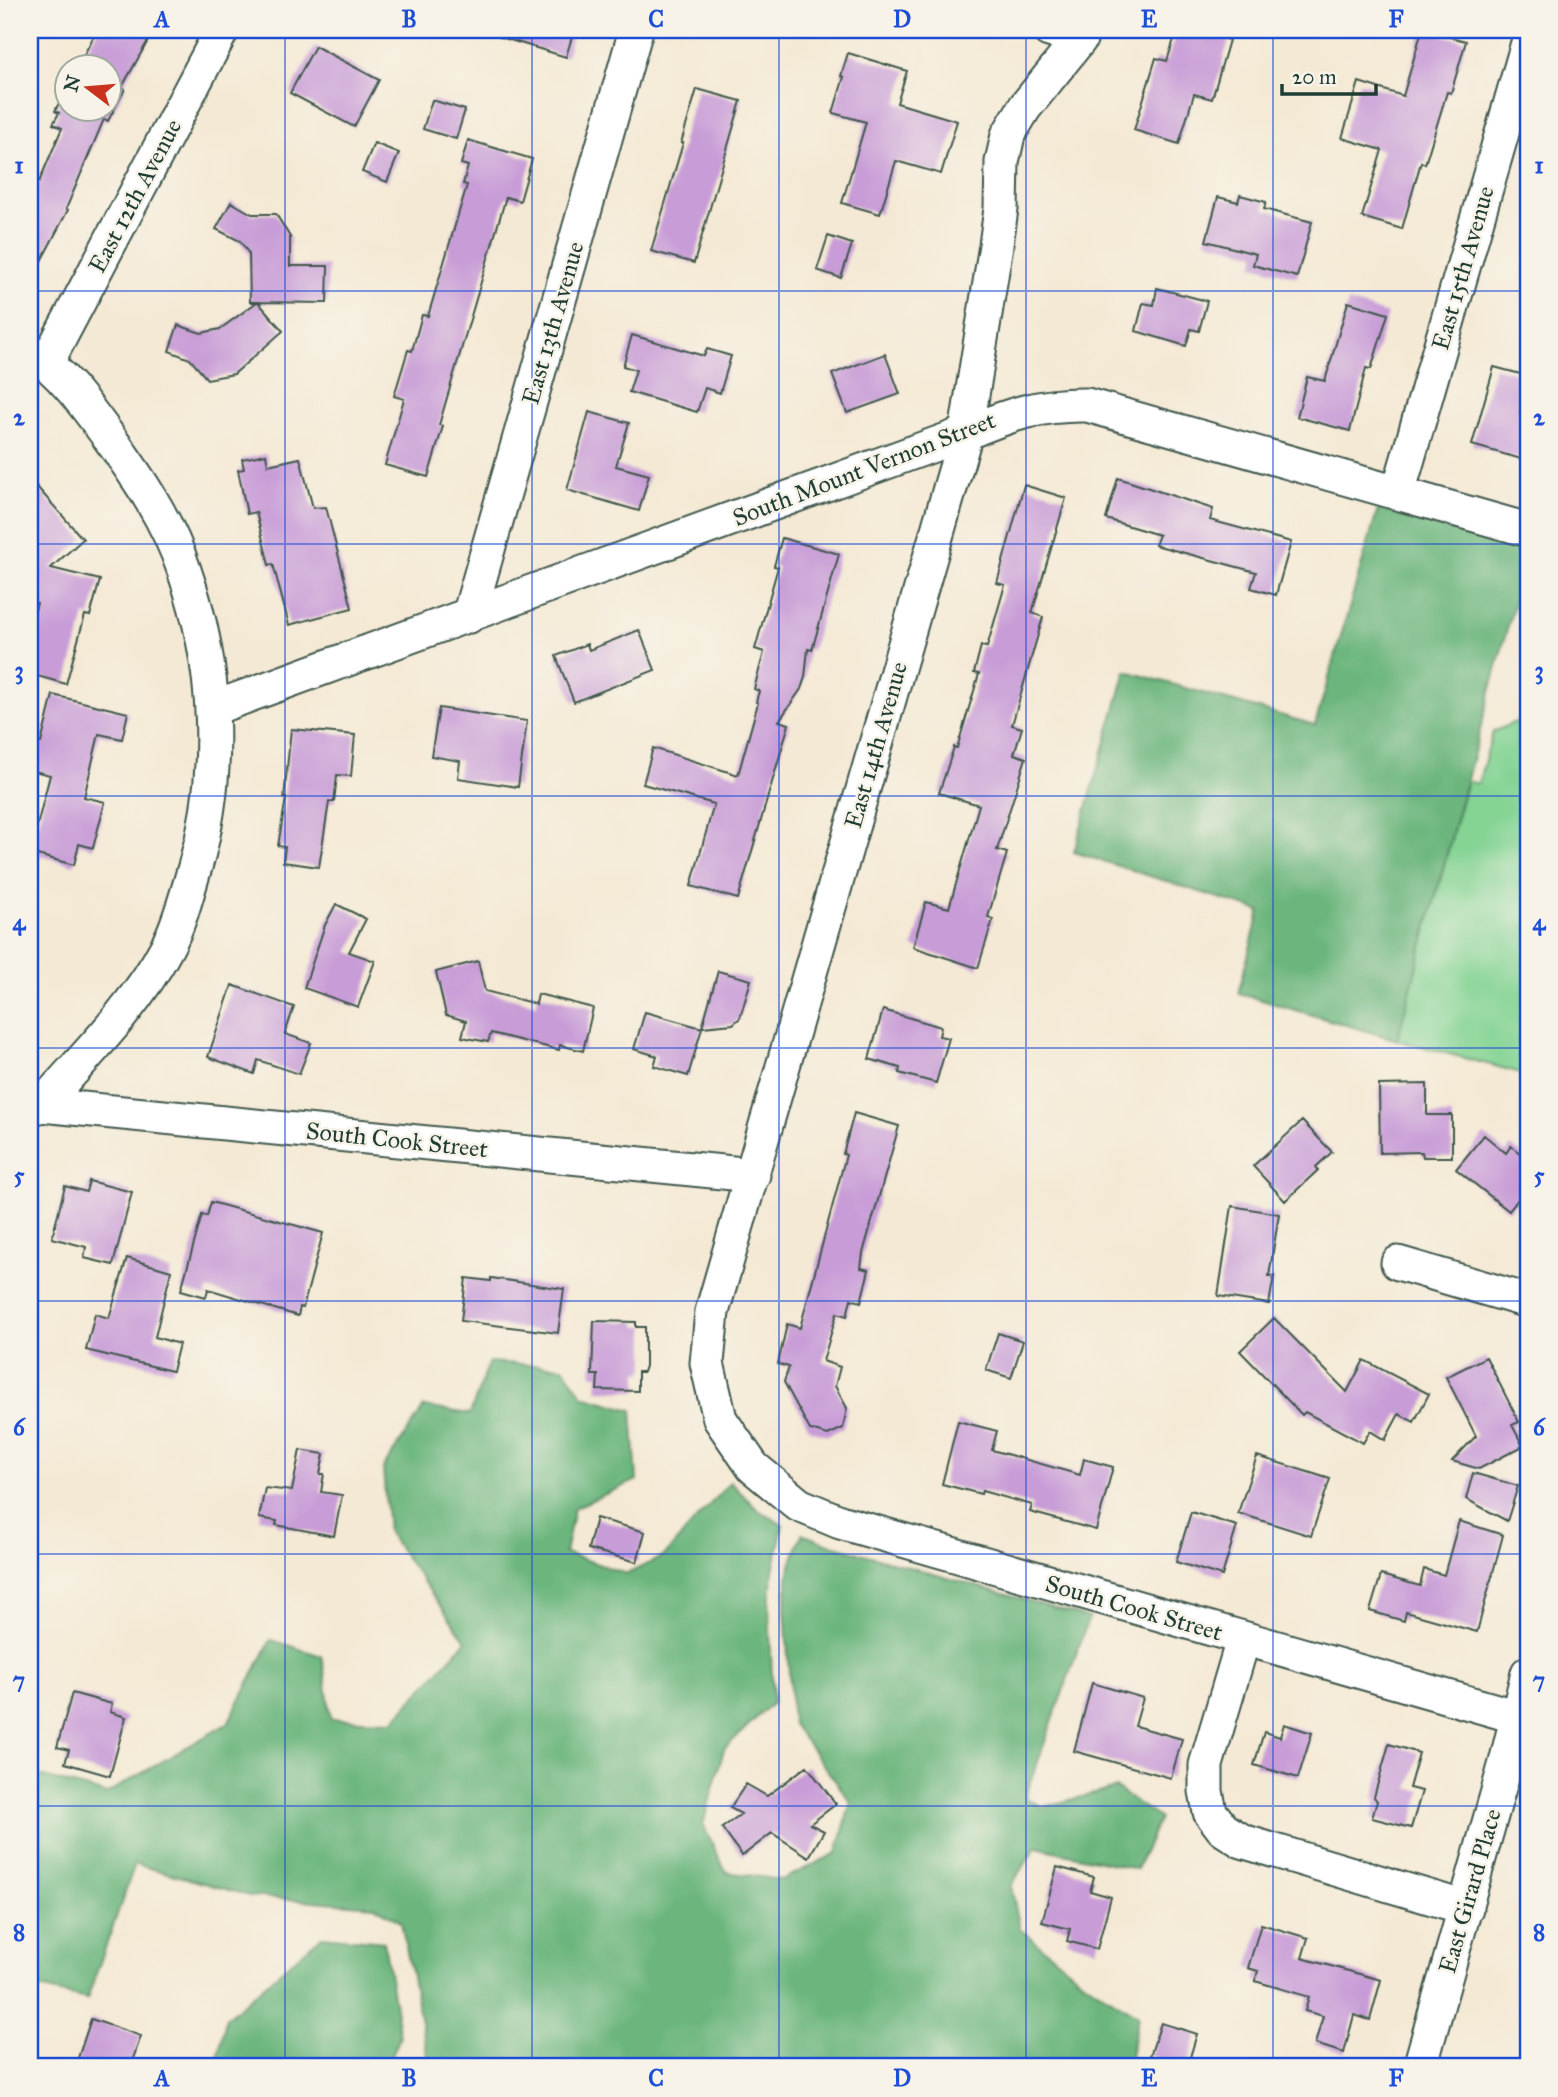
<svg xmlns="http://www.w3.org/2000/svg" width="1558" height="2097" viewBox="0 0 1558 2097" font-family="'IM FELL Great Primer',serif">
<rect width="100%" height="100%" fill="#f7f3e8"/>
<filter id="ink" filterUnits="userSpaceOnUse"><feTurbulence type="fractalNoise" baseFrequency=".0143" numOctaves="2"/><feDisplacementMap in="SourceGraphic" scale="14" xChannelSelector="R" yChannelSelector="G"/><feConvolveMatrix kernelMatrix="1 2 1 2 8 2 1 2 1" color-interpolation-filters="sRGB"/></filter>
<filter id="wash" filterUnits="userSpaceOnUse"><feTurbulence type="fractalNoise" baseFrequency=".00686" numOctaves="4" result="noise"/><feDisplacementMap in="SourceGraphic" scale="28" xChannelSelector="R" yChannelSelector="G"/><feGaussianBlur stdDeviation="1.57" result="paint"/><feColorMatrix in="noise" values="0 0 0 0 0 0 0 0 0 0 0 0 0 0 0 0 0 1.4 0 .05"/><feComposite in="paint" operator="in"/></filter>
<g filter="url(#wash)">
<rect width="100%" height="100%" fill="#f4e9d4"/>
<path fill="#85d494" stroke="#528864" stroke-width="2" d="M 1520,720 L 1528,722 L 1528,1075 L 1397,1040 L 1467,781 L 1478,784 L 1493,732 Z"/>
<path fill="#6cb67e" stroke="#467a59" stroke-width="2" d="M 1378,509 L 1528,551 L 1397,1040 L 1238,993 L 1260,911 L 1074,852 L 1126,671 L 1315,725 Z
M 489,1362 L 563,1367 L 583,1396 L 632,1410 L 637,1480 L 574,1508 L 565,1553 L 627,1574 L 664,1556 L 730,1482 L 757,1509 L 783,1525 L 773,1571 L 769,1605 L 773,1702 L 724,1749 L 703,1825 L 726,1872 L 782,1880 L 837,1853 L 851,1802 L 792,1723 L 785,1607 L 789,1570 L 802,1534 L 832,1545 L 1089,1618 L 1025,1798 L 1043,1807 L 1116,1788 L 1159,1818 L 1137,1869 L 1036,1847 L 1011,1886 L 1020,1929 L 1082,1980 L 1138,2016 L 1128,2067 L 430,2067 L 401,1922 L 374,1906 L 250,1896 L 135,1864 L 87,1999 L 30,1986 L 30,1773 L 106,1794 L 228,1723 L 271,1640 L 322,1656 L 331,1719 L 393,1721 L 466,1641 L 388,1533 L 383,1468 L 424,1407 L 470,1414 Z
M 322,1936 L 384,1942 L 400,2037 L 387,2067 L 216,2067 L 226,2018 Z"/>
<g id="blocks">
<path fill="#c89cd7" d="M 97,30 L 154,30 L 122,87 L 125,89 L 108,121 L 104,119 L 66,209 L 68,210 L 30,282 L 30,177 L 39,182 L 62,128 L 53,124 L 59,113 L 55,111 L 66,89 L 66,108 L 108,108 L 108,66 L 78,66 Z
M 498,30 L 574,30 L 566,57 L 497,36 Z
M 1177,30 L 1194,30 L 1229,40 L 1212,99 L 1194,94 L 1179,144 L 1134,130 L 1156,58 L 1167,61 Z
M 1422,30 L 1466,41 L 1451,93 L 1447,92 L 1425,164 L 1421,162 L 1402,229 L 1362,217 L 1382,150 L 1342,138 L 1359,82 L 1403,96 Z
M 315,46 L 379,80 L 354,127 L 290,93 Z
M 848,53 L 907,71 L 897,103 L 957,121 L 941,174 L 896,161 L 880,214 L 842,203 L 866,122 L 833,113 L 844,77 L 841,76 Z
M 697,89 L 741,101 L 694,263 L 651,251 L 683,143 L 681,143 Z
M 432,100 L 465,110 L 456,139 L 423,129 Z
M 468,140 L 532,159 L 520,201 L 506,197 L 439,425 L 443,426 L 428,477 L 385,465 L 404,399 L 394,396 L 408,350 L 412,351 L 422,315 L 428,316 L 467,185 L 463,184 L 468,166 L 461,164 Z
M 374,143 L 399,153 L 387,182 L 362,172 Z
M 1240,195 L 1266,202 L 1264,209 L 1312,222 L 1297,277 L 1253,265 L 1256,254 L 1206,241 L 1218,197 L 1238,202 Z
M 231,202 L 252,214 L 276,214 L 290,237 L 290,266 L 328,266 L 327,303 L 258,302 L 283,331 L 234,374 L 207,379 L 190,359 L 169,351 L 178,325 L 201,333 L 220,329 L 257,302 L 250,302 L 249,254 L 240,241 L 216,229 Z
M 828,236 L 852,244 L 841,278 L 817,270 Z
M 1157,288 L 1207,301 L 1199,331 L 1191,329 L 1186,346 L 1136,331 L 1143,303 L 1154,305 Z
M 1348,302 L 1388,314 L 1371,369 L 1366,368 L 1350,431 L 1297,417 L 1307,377 L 1325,381 Z
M 632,335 L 704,356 L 707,349 L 731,356 L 720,393 L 705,388 L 697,412 L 629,392 L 636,370 L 623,366 Z
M 885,354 L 900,394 L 847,413 L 832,374 Z
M 1494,367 L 1528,376 L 1520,414 L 1528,416 L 1528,461 L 1472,445 Z
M 589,412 L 629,423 L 616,466 L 649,475 L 639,511 L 567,490 Z
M 266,454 L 268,465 L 300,458 L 313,508 L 326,507 L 352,608 L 289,625 L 273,564 L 269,565 L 256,512 L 247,514 L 238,470 L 244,469 L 242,459 Z
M 1118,478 L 1213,509 L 1210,520 L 1291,542 L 1276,595 L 1251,588 L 1256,572 L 1155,545 L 1159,535 L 1106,519 Z
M 30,479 L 83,539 L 51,568 L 100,580 L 90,616 L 85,615 L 66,684 L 30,674 L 30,629 L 37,603 L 30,601 Z
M 1024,485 L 1066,498 L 1032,613 L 1043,617 L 1012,725 L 1022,728 L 1014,754 L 1026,758 L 997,850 L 1007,853 L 988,917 L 993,919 L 978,968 L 913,947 L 926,902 L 949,908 L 979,805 L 939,793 L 954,747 L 957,748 L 979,674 L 974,673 L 981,646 L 987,647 L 1005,585 L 997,583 Z
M 782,538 L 839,554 L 812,650 L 808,649 L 805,677 L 801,689 L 779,721 L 789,724 L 738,899 L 691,886 L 714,804 L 643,784 L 653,748 L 738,775 L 758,703 L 756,702 L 759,691 L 754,689 L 764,652 L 755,649 L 778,567 L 774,566 Z
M 639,630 L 655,670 L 574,702 L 556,656 L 587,644 L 589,650 Z
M 53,695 L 128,713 L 122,739 L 99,734 L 84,797 L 105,802 L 93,848 L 79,844 L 74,865 L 30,853 L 50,775 L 30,770 L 30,740 L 41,743 Z
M 439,708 L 527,721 L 518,787 L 458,778 L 460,761 L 431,756 Z
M 291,729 L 355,735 L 351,776 L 337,775 L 334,802 L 329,802 L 319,867 L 283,862 L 285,847 L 278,846 L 286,798 L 284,798 Z
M 336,904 L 366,919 L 349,952 L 375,961 L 358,1007 L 304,988 L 325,925 Z
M 478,961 L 485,991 L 536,1004 L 538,994 L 593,1008 L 583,1051 L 560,1045 L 559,1050 L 491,1033 L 488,1042 L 462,1037 L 466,1021 L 446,1015 L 436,972 Z
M 718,971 L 751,980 L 740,1018 L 733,1024 L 702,1027 Z
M 232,985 L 294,1007 L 285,1034 L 311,1043 L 299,1074 L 258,1060 L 254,1074 L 208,1057 Z
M 883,1010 L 941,1027 L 939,1036 L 949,1038 L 936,1083 L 899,1073 L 900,1068 L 869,1059 Z
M 645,1012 L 702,1028 L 688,1076 L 654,1066 L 657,1056 L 634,1049 Z
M 1427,1084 L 1427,1115 L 1452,1115 L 1452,1157 L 1423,1157 L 1422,1152 L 1380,1153 L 1379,1085 Z
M 854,1113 L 899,1126 L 863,1253 L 861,1268 L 869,1270 L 861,1302 L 851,1299 L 847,1316 L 837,1313 L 823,1361 L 840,1367 L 835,1386 L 847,1408 L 843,1428 L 828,1435 L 810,1430 L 784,1382 L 789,1367 L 778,1364 L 787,1324 L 800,1328 L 846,1155 L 843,1154 Z
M 1302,1121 L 1332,1152 L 1316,1167 L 1318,1170 L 1285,1201 L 1253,1166 Z
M 1484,1135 L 1506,1153 L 1511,1146 L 1528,1160 L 1528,1186 L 1509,1211 L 1456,1169 Z
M 89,1181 L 132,1192 L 113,1265 L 84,1258 L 86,1247 L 52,1238 L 65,1186 L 86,1192 Z
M 211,1202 L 323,1233 L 303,1308 L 300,1307 L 298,1316 L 208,1289 L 206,1297 L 181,1290 L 202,1215 L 207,1216 Z
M 1232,1206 L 1279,1214 L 1269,1276 L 1274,1276 L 1269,1304 L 1218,1296 Z
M 127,1258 L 171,1271 L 155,1337 L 179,1344 L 172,1371 L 86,1350 L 95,1314 L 109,1318 Z
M 466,1278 L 491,1281 L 491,1278 L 564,1289 L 558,1333 L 461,1321 Z
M 1274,1318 L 1347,1392 L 1364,1360 L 1429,1394 L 1414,1422 L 1399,1414 L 1385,1440 L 1370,1431 L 1363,1443 L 1305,1412 L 1302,1415 L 1240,1351 Z
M 594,1321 L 636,1322 L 636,1327 L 645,1327 L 645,1366 L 643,1372 L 638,1372 L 638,1391 L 597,1390 L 598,1375 L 592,1375 Z
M 998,1333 L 1023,1341 L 1011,1378 L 986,1370 Z
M 1486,1357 L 1519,1422 L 1512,1425 L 1523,1446 L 1479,1469 L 1452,1461 L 1476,1436 L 1446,1377 Z
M 958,1421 L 997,1431 L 992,1450 L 1080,1475 L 1084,1459 L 1113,1467 L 1096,1530 L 1030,1512 L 1032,1505 L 982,1491 L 981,1494 L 942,1484 Z
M 300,1450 L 324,1454 L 320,1474 L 324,1474 L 321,1492 L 342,1495 L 334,1536 L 276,1525 L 277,1521 L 259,1518 L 265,1488 L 292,1491 Z
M 1257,1456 L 1330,1479 L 1311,1536 L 1238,1513 Z
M 1473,1473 L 1518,1486 L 1507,1521 L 1466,1499 Z
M 1191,1512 L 1237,1526 L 1222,1576 L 1176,1562 Z
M 596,1518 L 645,1532 L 637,1562 L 588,1549 Z
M 1459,1521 L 1503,1535 L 1477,1632 L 1406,1612 L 1404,1621 L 1370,1611 L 1381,1575 L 1420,1586 L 1424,1569 L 1444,1575 Z
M 1092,1683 L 1143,1698 L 1135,1726 L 1182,1739 L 1171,1778 L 1074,1751 Z
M 72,1693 L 112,1704 L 110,1712 L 126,1717 L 110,1776 L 65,1763 L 69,1750 L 57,1747 Z
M 1284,1724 L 1312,1733 L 1298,1778 L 1254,1765 L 1264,1732 L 1280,1737 Z
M 1389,1744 L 1419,1753 L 1409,1788 L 1422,1791 L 1411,1828 L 1372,1818 L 1377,1801 L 1374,1797 Z
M 807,1766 L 836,1804 L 810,1824 L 824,1831 L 809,1857 L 772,1833 L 742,1856 L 722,1828 L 741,1814 L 730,1808 L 746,1784 L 767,1796 Z
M 1057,1867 L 1094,1877 L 1090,1891 L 1111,1897 L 1097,1949 L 1067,1941 L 1070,1929 L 1042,1922 Z
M 1261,1924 L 1308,1938 L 1302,1958 L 1381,1980 L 1370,2020 L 1354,2015 L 1344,2053 L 1315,2044 L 1323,2016 L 1305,2011 L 1309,1997 L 1255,1981 L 1258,1971 L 1248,1968 Z
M 91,2019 L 141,2036 L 130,2067 L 75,2067 Z
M 1161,2023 L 1197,2034 L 1187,2067 L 1150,2056 Z"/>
</g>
</g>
<g filter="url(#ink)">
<use href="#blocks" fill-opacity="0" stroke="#3f574c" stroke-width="2"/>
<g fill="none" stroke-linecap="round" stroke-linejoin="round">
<defs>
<path id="minor" d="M 1049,30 L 1080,39
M 1084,30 L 1080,39 L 1025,107 L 1008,135 L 1002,162 L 1001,209 L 996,245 L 966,433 L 712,1312 L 707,1363 L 720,1419 L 753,1467 L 799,1505 L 840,1522 L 1528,1720
M 30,351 C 62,372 86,406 108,436 C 138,477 168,521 184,570 C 217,665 223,770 195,867 C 187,893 180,923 167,947 C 136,1006 86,1055 42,1105 L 30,1109
M 47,362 L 222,30
M 1398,493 L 1528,43
M 469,616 L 636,30
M 214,708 L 966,433 C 1008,415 1040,404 1087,405 L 1528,530
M 42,1105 L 753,1175
M 1398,1263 L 1528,1301
M 1243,1640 L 1206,1765 L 1206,1791 L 1210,1812 L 1223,1829 L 1242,1841 L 1466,1908
M 1420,2067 L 1506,1763 L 1528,1673"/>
</defs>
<use href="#minor" stroke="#3f574c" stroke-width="37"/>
<use href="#minor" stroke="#fff" stroke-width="33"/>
</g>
</g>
<path fill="none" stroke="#1d4ed8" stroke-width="2" stroke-opacity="0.55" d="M 285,30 L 285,2067M 532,30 L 532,2067M 779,30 L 779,2067M 1026,30 L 1026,2067M 1273,30 L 1273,2067M 30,291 L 1528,291M 30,544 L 1528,544M 30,796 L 1528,796M 30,1048 L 1528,1048M 30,1301 L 1528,1301M 30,1554 L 1528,1554M 30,1806 L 1528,1806"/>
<g text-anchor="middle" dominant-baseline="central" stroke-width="5" stroke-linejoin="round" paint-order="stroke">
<g font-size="24" fill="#1f3d34" stroke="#f7f3e8">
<text transform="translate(135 196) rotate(-62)">East 12th Avenue</text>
<text transform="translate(1463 268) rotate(-74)">East 15th Avenue</text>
<text transform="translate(553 323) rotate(-74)">East 13th Avenue</text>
<text transform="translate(864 469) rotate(-21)">South Mount Vernon Street</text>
<text transform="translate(876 745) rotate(-74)">East 14th Avenue</text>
<text transform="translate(397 1140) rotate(6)">South Cook Street</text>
<text transform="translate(1134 1608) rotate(16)">South Cook Street</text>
<text transform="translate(1470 1891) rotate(-74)">East Girard Place</text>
</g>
</g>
<rect width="1558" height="2097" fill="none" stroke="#f7f3e8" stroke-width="77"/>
<g transform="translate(88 88) rotate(286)"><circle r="33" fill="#f7f3e8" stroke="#a1aaa0" stroke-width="2"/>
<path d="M0-5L12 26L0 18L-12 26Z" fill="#c8321e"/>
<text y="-10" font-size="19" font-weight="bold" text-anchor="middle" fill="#1f3d34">N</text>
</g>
<path d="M1282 84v10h94v-10" fill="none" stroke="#1f3d34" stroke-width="3.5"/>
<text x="1292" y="84" font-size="21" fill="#1f3d34" stroke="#f7f3e8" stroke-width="5" paint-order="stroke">20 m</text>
<rect x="38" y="38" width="1482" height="2020" fill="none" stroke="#1d4ed8" stroke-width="2.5"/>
<g font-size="23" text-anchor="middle" font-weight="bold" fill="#1d4ed8">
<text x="162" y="27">A</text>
<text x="409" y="27">B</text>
<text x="656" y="27">C</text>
<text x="902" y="27">D</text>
<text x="1149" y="27">E</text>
<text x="1396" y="27">F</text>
<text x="19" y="173">1</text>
<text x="1539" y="173">1</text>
<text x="19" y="425">2</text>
<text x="1539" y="425">2</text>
<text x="19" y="678">3</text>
<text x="1539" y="678">3</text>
<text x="19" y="930">4</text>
<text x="1539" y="930">4</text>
<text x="19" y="1183">5</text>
<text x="1539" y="1183">5</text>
<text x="19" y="1435">6</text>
<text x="1539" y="1435">6</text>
<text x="19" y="1688">7</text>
<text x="1539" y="1688">7</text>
<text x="19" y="1940">8</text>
<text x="1539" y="1940">8</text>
<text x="162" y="2086">A</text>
<text x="409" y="2086">B</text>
<text x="656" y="2086">C</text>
<text x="902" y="2086">D</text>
<text x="1149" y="2086">E</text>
<text x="1396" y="2086">F</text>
</g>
</svg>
